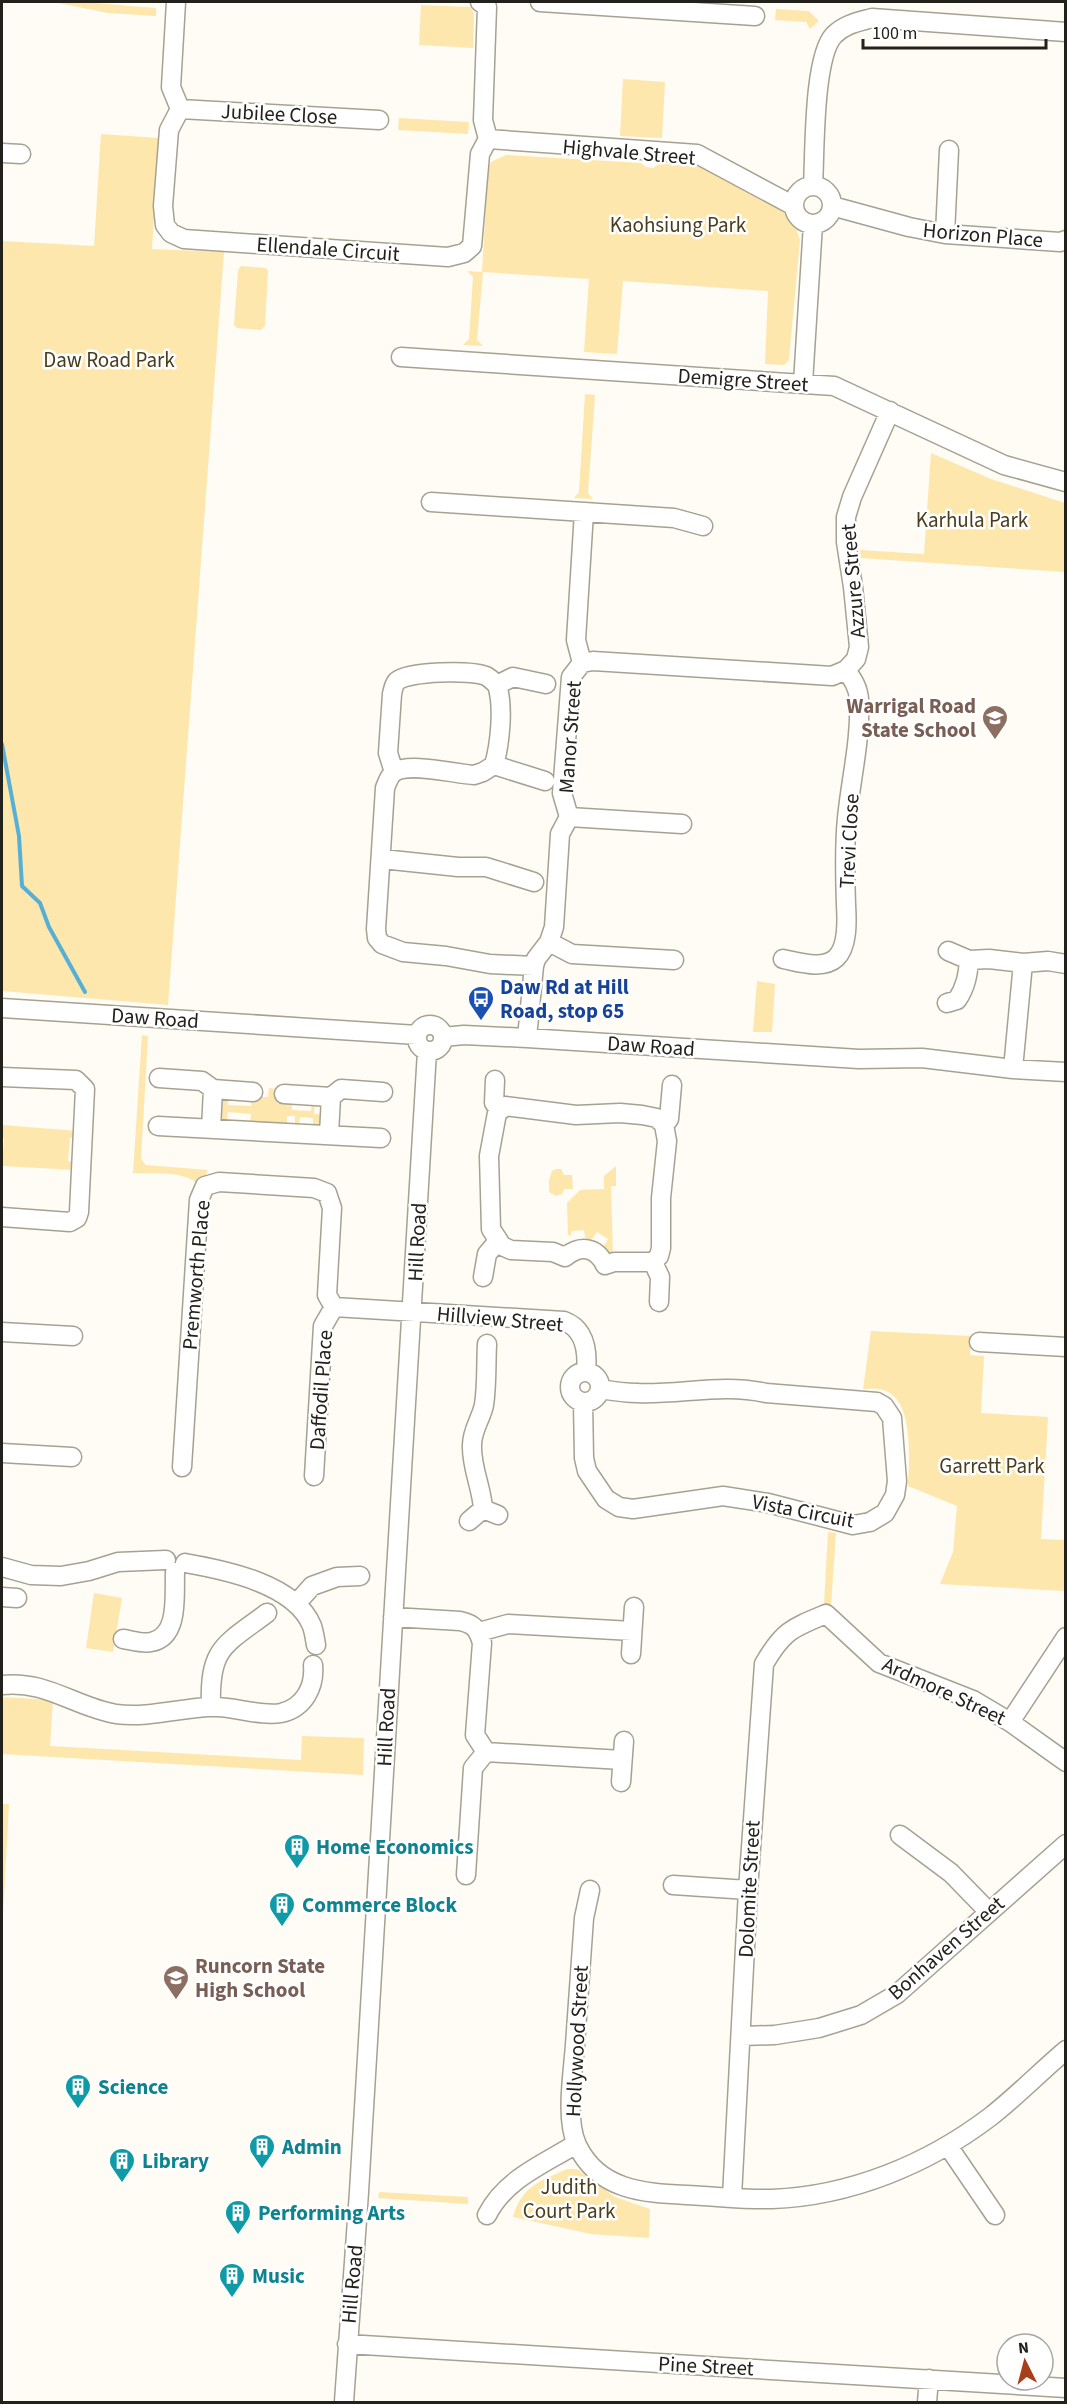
<svg xmlns="http://www.w3.org/2000/svg" width="1067" height="2404" viewBox="0 0 1067 2404" font-family="'Source Sans 3',sans-serif">
<rect width="100%" height="100%" fill="#fefcf5"/>
<path fill="#fde7ad" d="M 53,2 C 88,1 122,6 156,8 L 156,16 L 108,13 Z
M 421,5 L 470,7 L 474,13 L 473,48 L 419,45 Z
M 776,9 L 809,11 L 819,21 L 810,29 L 806,22 L 775,20 Z
M 623,79 L 665,82 L 662,138 L 620,136 Z
M 399,118 L 469,122 L 468,134 L 398,130 Z
M 101,134 L 159,138 L 152,249 L 224,252 L 168,1005 L 2,991 L 2,241 L 94,246 Z
M 506,155 L 641,163 L 646,167 L 653,168 L 660,163 L 702,167 L 783,212 L 794,223 L 800,240 L 789,360 L 784,365 L 765,364 L 768,291 L 623,281 L 617,354 L 584,352 L 589,279 L 483,272 L 477,340 L 483,346 L 463,345 L 469,339 L 473,277 L 467,271 L 482,272 L 488,170 L 491,162 Z
M 241,266 L 266,268 L 268,271 L 265,326 L 261,330 L 237,328 L 234,325 L 238,270 Z
M 585,394 L 595,395 L 588,493 L 593,499 L 574,498 L 579,492 Z
M 931,453 L 991,479 L 1065,503 L 1065,572 L 861,558 L 860,550 L 924,554 Z
M 757,981 L 775,984 L 772,1032 L 753,1032 Z
M 142,1035 L 148,1036 L 141,1159 L 146,1165 L 208,1170 L 205,1177 L 197,1183 C 181,1170 153,1174 133,1173 Z
M 269,1088 L 277,1089 L 277,1100 L 292,1100 L 292,1110 L 311,1111 L 312,1101 L 315,1104 L 314,1114 L 324,1115 L 320,1128 L 313,1127 L 313,1118 L 300,1117 L 299,1126 L 295,1126 L 295,1116 L 287,1116 L 287,1126 L 250,1124 L 251,1114 L 228,1112 L 227,1122 L 218,1122 L 218,1097 L 228,1095 L 228,1105 L 251,1106 L 252,1097 L 268,1097 Z
M 2,1125 L 78,1131 L 78,1138 L 70,1138 L 68,1161 L 77,1163 L 76,1170 L 2,1166 L 4,1138 L 2,1137 Z
M 616,1166 L 616,1186 L 611,1186 L 613,1256 L 609,1256 L 602,1250 L 608,1239 L 597,1232 L 590,1242 L 586,1242 L 584,1230 L 571,1231 L 571,1236 L 568,1235 L 567,1203 L 580,1190 L 604,1189 L 604,1176 Z
M 556,1169 L 561,1169 L 564,1175 L 572,1175 L 573,1189 L 564,1189 L 562,1194 L 556,1196 L 549,1192 L 549,1180 L 552,1171 Z
M 871,1331 L 971,1336 L 970,1355 L 984,1356 L 981,1413 L 1048,1417 L 1041,1539 L 1065,1540 L 1065,1591 L 940,1584 L 953,1552 L 957,1506 L 908,1486 C 909,1461 914,1402 886,1391 C 879,1388 870,1389 863,1389 Z
M 828,1532 L 836,1533 L 831,1605 L 824,1604 Z
M 94,1593 L 122,1598 L 113,1652 L 86,1648 Z
M 2,1697 L 53,1700 L 50,1746 L 301,1760 L 302,1736 L 364,1738 L 363,1775 L 2,1754 Z
M 2,1804 L 9,1804 L 2,1935 Z
M 567,2169 L 577,2169 L 615,2197 L 650,2209 L 649,2238 L 591,2234 L 513,2217 C 522,2186 540,2181 567,2169 Z
M 379,2192 L 468,2197 L 468,2204 L 378,2198 Z"/>
<g fill="none" stroke-linecap="round" stroke-linejoin="round">
<path stroke="#56b0d6" stroke-width="4" d="M 2,744 L 19,836 L 22,886 L 40,903 L 49,927 L 85,992"/>
<defs>
<path id="minor" d="M 176,2 L 171,87 L 180,109 L 169,130 L 163,206 L 165,225 L 171,233 L 184,239 L 448,257 L 464,253 L 472,246 L 480,154 L 488,139 L 483,120 L 487,7 L 480,2
M 540,2 L 755,16
M 180,109 L 379,120
M 488,139 L 697,154 L 794,206
M 2,153 L 21,154
M 813,186 C 815,153 813,57 834,35 C 845,24 858,22 872,18 L 1066,32
M794 205a19 19 0 1 1 38 0a19 19 0 1 1-38 0Z
M 832,206 L 909,227 L 945,234 L 1060,242 L 1066,240
M 945,234 L 949,150
M 401,357 L 834,386 L 1004,465 L 1066,482
M 803,383 L 813,224
M 431,502 L 584,512 L 576,640 L 582,663 L 571,677 L 562,793 L 569,817 L 560,834 L 554,927 L 549,942 L 536,959 L 534,966 L 527,1038
M 584,512 L 674,518 L 703,526
M 582,663 L 593,661 L 832,676 L 846,670 L 856,659 L 859,647 L 853,587 L 846,542 L 846,517 L 852,497 L 890,411
M 497,685 L 513,677 L 546,684
M 494,765 L 545,781
M 394,772 L 388,753 L 392,694 C 393,689 394,684 397,681 C 409,671 471,670 486,676 C 490,678 494,682 497,685 C 504,706 500,744 494,765 L 483,772 L 474,775 C 455,774 410,762 394,772 C 389,776 387,783 385,788 L 376,929 L 377,938 L 382,944 L 403,952 L 446,956 L 490,964 L 534,966
M 569,817 L 682,824
M 382,859 L 458,867 L 486,867 L 534,882
M 549,942 L 572,954 L 674,960
M 948,951 L 969,960 L 989,959 L 1023,963 L 1048,961 L 1066,964
M 783,959 C 799,962 823,970 836,958 C 848,947 847,921 846,905 C 845,876 844,847 847,818 C 851,778 861,739 859,699 C 858,687 853,680 846,670
M 947,1003 L 957,1000 C 966,987 968,974 969,960
M 2,1008 L 417,1035
M417 1038a13 13 0 1 1 26 0a13 13 0 1 1-26 0Z
M 443,1037 L 464,1035 L 527,1038 L 859,1059 L 922,1058 L 1013,1069 L 1066,1072
M 1013,1069 L 1023,963
M 2,1077 L 76,1080 L 85,1089 L 79,1212 L 77,1218 L 70,1222 L 2,1217
M 159,1078 L 202,1081 L 213,1089
M 495,1080 L 494,1103 L 501,1110
M 284,1094 L 331,1097 L 329,1134
M 331,1097 L 341,1089 L 383,1092
M 505,1106 L 576,1115 L 620,1113 L 642,1115 L 657,1118 L 664,1125 L 667,1141 L 661,1198 L 661,1248 L 659,1256 L 653,1262 L 614,1262 L 605,1265 C 596,1246 580,1245 565,1257 L 553,1252 L 511,1250 L 502,1246 L 491,1229 L 489,1156 L 497,1113 Z
M 664,1125 L 669,1119 L 672,1085
M 158,1126 L 381,1138
M 211,1129 L 213,1089 L 253,1092
M 653,1262 L 660,1277 L 659,1302
M 483,1277 L 487,1254 L 498,1241
M 2,1332 L 73,1336
M 979,1342 L 1066,1347
M570 1387a15 15 0 1 1 30 0a15 15 0 1 1-30 0Z
M 583,1402 L 584,1458 L 587,1471 L 606,1499 L 619,1507 L 633,1509 L 723,1496 L 768,1503 L 853,1525 L 870,1522 L 885,1513 L 895,1495 L 897,1481 L 892,1418 L 884,1406 L 877,1402 L 766,1393 C 723,1383 680,1395 637,1393 C 624,1393 612,1391 600,1389
M 2,1453 L 72,1457
M 182,1467 L 199,1200 L 205,1186 L 219,1182 L 314,1188 L 327,1193 L 332,1208 L 327,1295 L 334,1307 L 564,1321 C 585,1329 588,1351 586,1372
M 314,1476 L 323,1326 L 334,1307
M 483,1509 C 482,1488 471,1467 472,1445 C 472,1430 481,1419 484,1405 C 487,1385 486,1364 487,1344
M 469,1521 L 483,1509 L 498,1515
M 185,1563 C 225,1570 295,1584 312,1626 C 314,1632 315,1639 316,1645
M 2,1567 L 31,1575 L 61,1576 L 89,1571 L 118,1562 L 166,1560
M 2,1597 L 17,1598
M 296,1604 L 312,1586 L 337,1577 L 360,1576
M 393,1617 L 460,1621 C 474,1624 478,1629 482,1643 L 475,1735 L 486,1752 L 622,1760
M 479,1632 L 508,1624 L 632,1631
M 123,1639 C 131,1640 143,1644 151,1642 C 180,1637 174,1594 175,1572
M 631,1654 L 634,1607
M 2,1685 C 46,1680 75,1707 116,1714 C 146,1718 178,1709 207,1707 C 231,1705 259,1717 281,1713 C 304,1708 315,1687 313,1665
M 211,1707 C 209,1648 223,1646 267,1613
M 1010,1722 L 1066,1637
M 621,1782 L 624,1741
M 900,1835 L 951,1873 L 989,1912
M 466,1875 L 473,1768 L 486,1752
M 673,1885 L 748,1890
M 590,1890 L 584,1918 C 581,1961 578,2003 575,2045 C 573,2073 565,2119 577,2145 C 598,2190 643,2193 686,2195 C 714,2196 744,2200 772,2199 C 851,2196 928,2164 990,2117 C 1017,2096 1040,2072 1066,2050
M 742,2036 L 775,2035 L 819,2028 L 861,2015 L 897,1994 L 1066,1844
M 948,2146 L 995,2215
M 732,2197 L 748,1890 L 764,1664 C 783,1631 792,1628 826,1614 L 879,1663 L 973,1700 L 1010,1722 L 1066,1762
M 487,2215 C 505,2179 544,2164 576,2144
M 347,2344 L 1066,2388
M 344,2402 L 359,2192 L 427,1051
M 927,2402 L 929,2379"/>
</defs>
<use href="#minor" stroke="#a6a191" stroke-width="21"/>
<use href="#minor" stroke="#fff" stroke-width="18"/>
</g>
<defs>
<symbol id="school-pin" viewBox="-11 -11 22 30"><path d="M0 17L-7.5 6A9.5 9.5 0 1 1 7.5 6Z" fill="#8d6e63" stroke="#fff"/><path d="M0-5L7-2L0 1L-7-2ZM-4 1L0 2.5L4 1V4Q0 6-4 4Z" fill="#fff"/></symbol>
<symbol id="bus-pin" viewBox="-11 -11 22 30"><path d="M0 17L-7.5 6A9.5 9.5 0 1 1 7.5 6Z" fill="#1a4fb4" stroke="#fff"/><path d="M-5-6H5V4H4V6H2V4H-2V6H-4V4H-5ZM-3.5-4V0h7V-4ZM-3.5 1.2v1.5H-2V1.2ZM2 1.2v1.5H3.5V1.2Z" fill="#fff"/></symbol>
<symbol id="building-pin" viewBox="-11 -11 22 30"><path d="M0 17L-7.5 6A9.5 9.5 0 1 1 7.5 6Z" fill="#0f9aa8" stroke="#fff"/><path d="M-4-6H4V6H1V3H-1V6H-4ZM-2.5-4.3h1.7v1.8h-1.7ZM.8-4.3h1.7v1.8H.8ZM-2.5-1h1.7V.8h-1.7ZM.8-1h1.7V.8H.8Z" fill="#fff"/></symbol>
</defs>
<g fill-rule="evenodd">
<use href="#school-pin" x="980" y="703" width="30" height="40"/>
<use href="#bus-pin" x="466" y="984" width="30" height="40"/>
<use href="#building-pin" x="282" y="1832" width="30" height="40"/>
<use href="#building-pin" x="267" y="1890" width="30" height="40"/>
<use href="#school-pin" x="161" y="1963" width="30" height="40"/>
<use href="#building-pin" x="63" y="2072" width="30" height="40"/>
<use href="#building-pin" x="247" y="2132" width="30" height="40"/>
<use href="#building-pin" x="107" y="2146" width="30" height="40"/>
<use href="#building-pin" x="223" y="2198" width="30" height="40"/>
<use href="#building-pin" x="217" y="2261" width="30" height="40"/>
</g>
<g text-anchor="middle" dominant-baseline="central" stroke-width="5" stroke-linejoin="round" paint-order="stroke">
<g font-size="21" fill="#23211b" stroke="#fff">
<text transform="translate(279 114) rotate(3)">Jubilee Close</text>
<text transform="translate(629 152) rotate(5)">Highvale Street</text>
<text transform="translate(983 235) rotate(5)">Horizon Place</text>
<text transform="translate(328 249) rotate(4)">Ellendale Circuit</text>
<text transform="translate(743 380) rotate(4)">Demigre Street</text>
<text transform="translate(853 581) rotate(-95)">Azzure Street</text>
<text transform="translate(570 737) rotate(-86)">Manor Street</text>
<text transform="translate(849 841) rotate(-87)">Trevi Close</text>
<text transform="translate(155 1018) rotate(4)">Daw Road</text>
<text transform="translate(651 1046) rotate(4)">Daw Road</text>
<text transform="translate(417 1242) rotate(-87)">Hill Road</text>
<text transform="translate(196 1275) rotate(-85)">Premworth Place</text>
<text transform="translate(500 1319) rotate(5)">Hillview Street</text>
<text transform="translate(321 1390) rotate(-86)">Daffodil Place</text>
<text transform="translate(803 1511) rotate(11)">Vista Circuit</text>
<text transform="translate(944 1691) rotate(25)">Ardmore Street</text>
<text transform="translate(386 1727) rotate(-87)">Hill Road</text>
<text transform="translate(749 1889) rotate(-87)">Dolomite Street</text>
<text transform="translate(946 1948) rotate(-41)">Bonhaven Street</text>
<text transform="translate(577 2041) rotate(-87)">Hollywood Street</text>
<text transform="translate(352 2284) rotate(-85)">Hill Road</text>
<text transform="translate(706 2366) rotate(3)">Pine Street</text>
</g>
<g font-size="21" fill="#493d1b" stroke="#fff">
<text x="678" y="225">Kaohsiung Park</text>
<text x="109" y="360">Daw Road Park</text>
<text x="972" y="520">Karhula Park</text>
<text x="992" y="1466">Garrett Park</text>
<text x="569" y="2187">Judith<tspan x="569" dy="24">Court Park</tspan></text>
</g>
<g font-size="21" font-weight="bold" fill="#785e54" stroke="#fff" text-anchor="end">
<text x="976" y="706">Warrigal Road<tspan x="976" dy="24">State School</tspan></text>
<text x="195" y="1966" text-anchor="start">Runcorn State<tspan x="195" dy="24">High School</tspan></text>
</g>
<g font-size="21" font-weight="bold" fill="#164399" stroke="#fff" text-anchor="start">
<text x="500" y="987">Daw Rd at Hill<tspan x="500" dy="24">Road, stop 65</tspan></text>
</g>
<g font-size="21" font-weight="bold" fill="#0d838f" stroke="#fff" text-anchor="start">
<text x="316" y="1847">Home Economics</text>
<text x="302" y="1905">Commerce Block</text>
<text x="98" y="2087">Science</text>
<text x="282" y="2147">Admin</text>
<text x="142" y="2161">Library</text>
<text x="258" y="2213">Performing Arts</text>
<text x="252" y="2276">Music</text>
</g>
</g>
<rect width="1067" height="2404" fill="none" stroke="#23211b" stroke-width="6"/>
<g transform="translate(1025 2362) rotate(354)"><circle r="28" fill="#ffffff" stroke="#a7a6a4" stroke-width="1.5"/>
<path d="M0-4.5L10 22L0 15L-10 22Z" fill="#a63f1a"/>
<text y="-9" font-size="16" font-weight="bold" text-anchor="middle" fill="#23211b">N</text>
</g>
<path d="M863 39v9h183v-9" fill="none" stroke="#23211b" stroke-width="3"/>
<text x="872" y="39" font-size="18" fill="#23211b" stroke="#ffffff" stroke-width="4.5" paint-order="stroke">100 m</text>
</svg>
